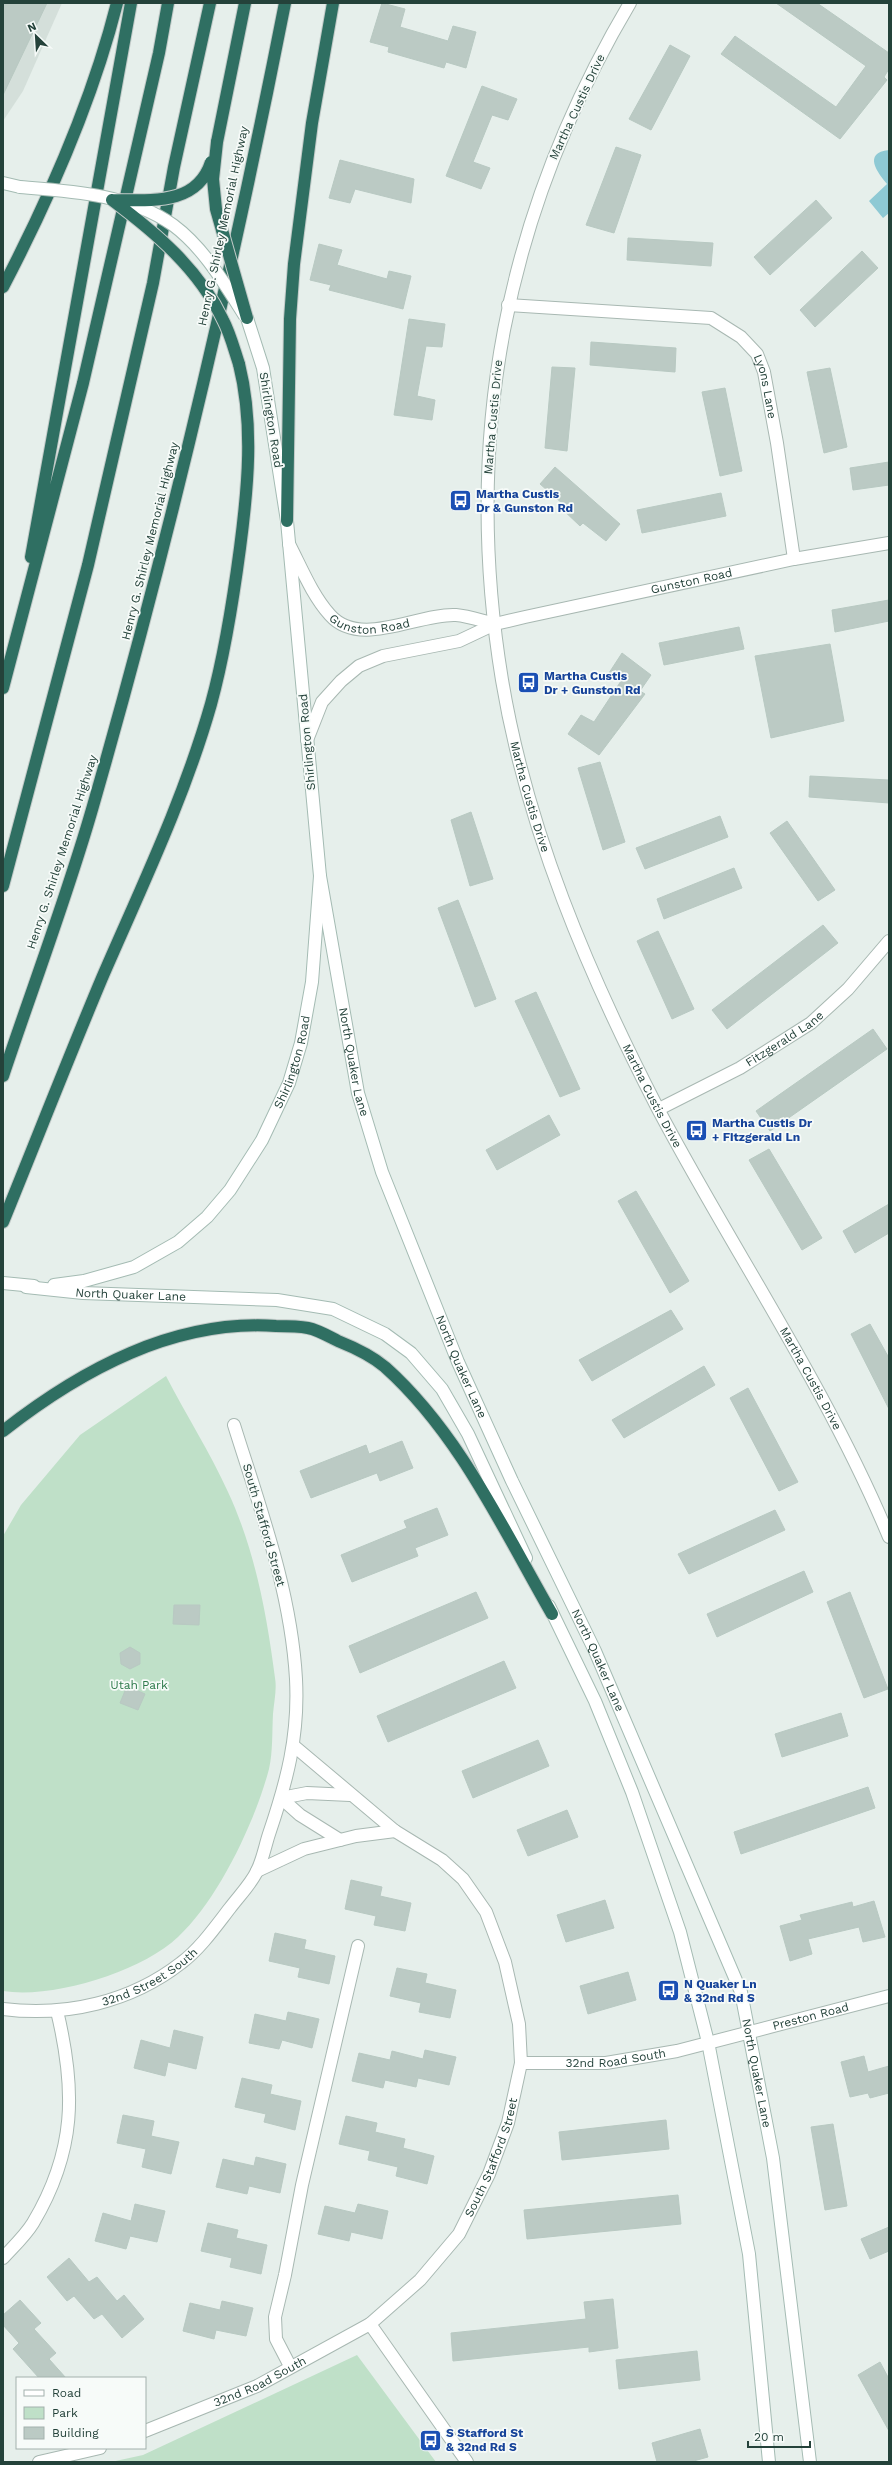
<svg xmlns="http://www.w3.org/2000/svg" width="892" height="2465" viewBox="0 0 892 2465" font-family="'Work Sans',sans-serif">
<rect width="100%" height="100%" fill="#e6efeb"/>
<path fill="#d4dfda" d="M 3,3 L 62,3 L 23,91 L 3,121 Z"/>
<path fill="#bfe0c8" d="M 166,1376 C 186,1415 210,1452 228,1492 C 255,1550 267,1615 275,1678 C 277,1689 274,1702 273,1714 C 272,1731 273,1752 269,1769 C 255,1822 218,1900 178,1937 C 141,1972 53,1999 3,1991 L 3,1536 L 21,1505 L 80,1435 Z
M 357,2355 L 436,2462 L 111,2462 L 143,2455 Z"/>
<path fill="#8ec9d4" d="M 889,150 L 889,213 L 883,218 L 869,201 L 887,184 C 878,173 862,153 889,150 Z"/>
<path fill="#bbcac4" stroke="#b8c9c2" d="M 3,3 L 47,3 L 3,95 Z
M 382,3 L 405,9 L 400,27 L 448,41 L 453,26 L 476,32 L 466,68 L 446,62 L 444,68 L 388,52 L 389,47 L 370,42 Z
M 776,3 L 817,3 L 889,53 L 889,69 L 884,77 L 887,80 L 840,139 L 721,54 L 735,36 L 836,107 L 866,66 Z
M 670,45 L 690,56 L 651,130 L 629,119 Z
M 482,86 L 517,99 L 508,120 L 492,115 L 473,162 L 490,168 L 481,189 L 446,176 Z
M 616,147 L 641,155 L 614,233 L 586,225 Z
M 340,160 L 414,179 L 411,203 L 355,189 L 350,203 L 329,198 Z
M 816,200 L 832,218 L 770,275 L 754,257 Z
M 628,238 L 713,243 L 711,266 L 627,260 Z
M 319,244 L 342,250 L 337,265 L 387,279 L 389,271 L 411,276 L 403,309 L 329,290 L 331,285 L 310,280 Z
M 862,251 L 878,268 L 815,327 L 800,310 Z
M 409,319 L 445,324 L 442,347 L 426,346 L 417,396 L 435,400 L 432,420 L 394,415 Z
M 591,342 L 676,348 L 675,372 L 590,365 Z
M 552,367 L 575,368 L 567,451 L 545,448 Z
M 830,368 L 847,447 L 824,453 L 807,372 Z
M 725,388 L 742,471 L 720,476 L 702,392 Z
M 889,462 L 889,485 L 853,490 L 850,468 Z
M 555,467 L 620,524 L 606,541 L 583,523 L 580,526 L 560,507 L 563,504 L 540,484 Z
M 721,493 L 726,516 L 642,533 L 637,510 Z
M 889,600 L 889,621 L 835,632 L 832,610 Z
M 739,627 L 744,649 L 664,665 L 659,643 Z
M 830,644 L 844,721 L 771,738 L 755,656 Z
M 622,653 L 651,675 L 640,691 L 645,694 L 599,755 L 568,734 L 581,715 L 594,722 L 621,681 L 609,673 Z
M 600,762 L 625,842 L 603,850 L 578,768 Z
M 810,776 L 889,780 L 889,803 L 809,797 Z
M 471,812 L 493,879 L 470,886 L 451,820 Z
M 720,816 L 728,837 L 645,869 L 636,848 Z
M 787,821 L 835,890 L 818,901 L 770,833 Z
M 734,868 L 742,888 L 664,919 L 657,899 Z
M 458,900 L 496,999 L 475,1007 L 438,908 Z
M 823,925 L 838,943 L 727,1029 L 712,1010 Z
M 658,931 L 694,1009 L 672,1019 L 637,941 Z
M 536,992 L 580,1089 L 560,1097 L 515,1001 Z
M 873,1029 L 887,1049 L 770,1131 L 756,1111 Z
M 549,1115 L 560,1135 L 497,1170 L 486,1150 Z
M 769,1149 L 822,1238 L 802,1250 L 749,1160 Z
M 636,1191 L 689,1281 L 670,1293 L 618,1201 Z
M 889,1204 L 889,1233 L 855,1253 L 843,1231 Z
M 671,1310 L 683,1329 L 592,1381 L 579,1360 Z
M 870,1324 L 889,1358 L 889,1409 L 851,1334 Z
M 704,1366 L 715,1385 L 624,1438 L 612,1420 Z
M 748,1388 L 798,1482 L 779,1491 L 730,1398 Z
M 402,1441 L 413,1468 L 380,1481 L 377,1473 L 311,1498 L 300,1471 L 366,1445 L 369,1454 Z
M 437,1508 L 448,1535 L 415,1548 L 418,1556 L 352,1582 L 341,1555 L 407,1528 L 404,1521 Z
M 775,1510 L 785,1530 L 689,1574 L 678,1554 Z
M 804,1571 L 813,1592 L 717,1637 L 707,1614 Z
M 476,1592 L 488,1618 L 360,1673 L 349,1646 Z
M 850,1592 L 888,1689 L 864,1698 L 827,1602 Z
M 174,1605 L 200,1605 L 199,1625 L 173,1624 Z
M 130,1647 L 140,1653 L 140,1664 L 130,1669 L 121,1664 L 120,1653 Z
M 504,1661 L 516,1688 L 388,1742 L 377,1716 Z
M 127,1686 L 145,1694 L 138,1710 L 120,1703 Z
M 841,1713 L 848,1736 L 782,1757 L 775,1734 Z
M 538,1740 L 549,1766 L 473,1798 L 462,1771 Z
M 868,1787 L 875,1808 L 741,1854 L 734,1832 Z
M 567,1810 L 578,1837 L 528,1856 L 517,1830 Z
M 351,1880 L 382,1887 L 380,1896 L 411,1903 L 405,1931 L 374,1925 L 376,1916 L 345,1909 Z
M 605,1900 L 614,1928 L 566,1942 L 557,1915 Z
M 874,1901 L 885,1937 L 863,1942 L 859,1927 L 808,1939 L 812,1954 L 790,1961 L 780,1926 L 802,1920 L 800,1915 L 852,1902 L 853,1907 Z
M 275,1933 L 306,1940 L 304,1949 L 335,1956 L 329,1984 L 298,1977 L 300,1968 L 269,1961 Z
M 397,1968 L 427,1974 L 425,1983 L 456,1990 L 450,2018 L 419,2012 L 421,2003 L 390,1996 Z
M 628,1972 L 636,2000 L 588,2014 L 580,1986 Z
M 288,2012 L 319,2019 L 312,2048 L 282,2040 L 279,2049 L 249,2043 L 255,2014 L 286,2021 Z
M 174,2030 L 203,2037 L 196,2069 L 168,2062 L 165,2076 L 134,2068 L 141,2040 L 170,2048 Z
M 425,2050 L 456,2057 L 449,2085 L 418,2078 L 416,2087 L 385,2080 L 383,2088 L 352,2081 L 359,2053 L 390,2060 L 392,2051 L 423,2059 Z
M 864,2056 L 868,2072 L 889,2066 L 889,2093 L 870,2098 L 868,2093 L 850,2097 L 841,2062 Z
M 242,2078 L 272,2085 L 270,2094 L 301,2101 L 295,2130 L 264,2122 L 266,2114 L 235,2107 Z
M 123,2115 L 154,2121 L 151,2136 L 179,2142 L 171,2174 L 142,2167 L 146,2149 L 117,2143 Z
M 346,2116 L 377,2123 L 375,2132 L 405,2139 L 403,2148 L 434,2156 L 427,2184 L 396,2176 L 398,2167 L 368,2160 L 370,2151 L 339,2144 Z
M 666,2120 L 669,2149 L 562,2160 L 559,2132 Z
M 833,2124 L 847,2206 L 825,2210 L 811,2127 Z
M 256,2157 L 286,2164 L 280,2193 L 249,2186 L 247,2194 L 216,2187 L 223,2159 L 254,2166 Z
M 678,2195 L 681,2224 L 527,2239 L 524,2210 Z
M 135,2204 L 165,2211 L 157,2242 L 130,2236 L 126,2249 L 95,2241 L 103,2213 L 131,2221 Z
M 358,2204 L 388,2211 L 382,2239 L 351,2232 L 349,2241 L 318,2234 L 325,2206 L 355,2213 Z
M 208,2223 L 238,2230 L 236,2238 L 267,2245 L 261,2274 L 230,2267 L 232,2258 L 201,2251 Z
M 889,2227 L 889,2251 L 870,2259 L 861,2239 Z
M 69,2258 L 89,2282 L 97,2277 L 117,2301 L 124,2295 L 144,2319 L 122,2338 L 102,2314 L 94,2319 L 74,2296 L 67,2301 L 47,2277 Z
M 613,2299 L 618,2348 L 589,2352 L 589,2347 L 453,2361 L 451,2333 L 586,2319 L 584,2302 Z
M 20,2300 L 41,2323 L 34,2329 L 56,2353 L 49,2359 L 66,2378 L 39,2378 L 13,2349 L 19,2343 L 3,2325 L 3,2315 Z
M 222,2301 L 253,2308 L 246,2336 L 216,2330 L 214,2339 L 183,2331 L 190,2303 L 220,2310 Z
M 697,2351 L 700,2380 L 619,2389 L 616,2360 Z
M 880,2362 L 889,2379 L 889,2431 L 858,2375 Z
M 700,2429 L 708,2457 L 690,2462 L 657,2462 L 652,2443 Z"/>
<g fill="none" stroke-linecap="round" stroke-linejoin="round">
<defs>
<g id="minor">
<path id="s1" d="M 630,3 C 505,214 462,437 502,680 C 527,830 588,973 657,1107 C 733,1251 826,1386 889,1537"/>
<path id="s2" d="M 508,305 L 711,318 L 741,337 L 757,354 L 764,372 L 777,443 L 794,559"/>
<path id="s3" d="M 659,1109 L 740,1068 L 811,1023 L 848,989 L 889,941"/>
<path d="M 281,1798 L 300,1815 L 340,1840"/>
<path d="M 281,1798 L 307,1793 L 350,1795"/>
<path d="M 257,1871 L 304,1849 L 356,1836 L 395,1831"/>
<path id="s4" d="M 3,2009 C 66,2017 131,2002 181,1963 C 200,1949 216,1926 230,1908 C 239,1896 251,1884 257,1871 C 263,1859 265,1846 269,1834 C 287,1781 299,1736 296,1679 C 291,1591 260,1508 234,1425"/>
<path id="s5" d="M 521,2063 L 606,2063 L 677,2051 L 889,1996"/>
<path d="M 3,2258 C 13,2247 25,2236 33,2223 C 76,2151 76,2090 57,2011"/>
<path d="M 370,2324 L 467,2462"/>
<path d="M 290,2366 L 276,2339 L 275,2317 L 285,2275 L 302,2185 L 358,1946"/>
<path id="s6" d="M 145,2431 L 257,2386 L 370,2324 L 420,2280 L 459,2234 L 489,2174 L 508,2123 L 521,2063 L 519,2024 L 505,1962 L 486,1912 L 463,1879 L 442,1860 L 395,1831 L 294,1746"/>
<path d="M 39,2462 L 100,2448"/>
</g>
<g id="tertiary">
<path id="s7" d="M 289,544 C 301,567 312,595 330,615 C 360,649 418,613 456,615 C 469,616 482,621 495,624"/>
<path id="s8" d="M 307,740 L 322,702 L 341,681 L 359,666 L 383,656 L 459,641 L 495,624 L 525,617 L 794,559 L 889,543"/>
</g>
<g id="secondary">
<path d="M 3,183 L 20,187"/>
<path id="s9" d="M 320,876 L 358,1093 L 382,1172 L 458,1362 L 512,1481 L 595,1651 L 741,1992 L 773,2158 L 810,2462"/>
<path d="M 3,1283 L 34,1286"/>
<path id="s10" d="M 54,1285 L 84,1281 L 134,1267 L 178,1242 L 207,1217 L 230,1190 L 262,1140 L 289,1083 L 301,1043 L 312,982 L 320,876 L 287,521 L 263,368 L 247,318"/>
<path id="s11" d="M 26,1287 L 83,1293 L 277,1300 L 333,1309 L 385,1334 L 411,1353 L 442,1389 L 468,1434 L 526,1558"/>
<path d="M 549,1606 L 595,1701 L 632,1792 L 680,1932 L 708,2042 L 749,2254 L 769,2462"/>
</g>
<path id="motorway" d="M 217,142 L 245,3
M 3,287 C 50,197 92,102 117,3
M 287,521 L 290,319 L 294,264 L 312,123 L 333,3
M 31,557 L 131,3
M 3,688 L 83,383 L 159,53 L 168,3
M 3,886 L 88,565 L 153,283 L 174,167 L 210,3
M 3,1076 C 33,986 67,897 93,806 C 169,542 232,273 285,3
M 3,1222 C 36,1141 68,1059 102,978 C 141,888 184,799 211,704 C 225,653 233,601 240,548 C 248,487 254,424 239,364
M 3,1431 C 81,1370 174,1319 276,1326 C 286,1326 298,1326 308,1328 C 318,1330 328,1336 338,1341 C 353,1347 372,1356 385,1367 C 459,1433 503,1529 552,1614"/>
</defs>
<use href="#minor" stroke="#a8b8b2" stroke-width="14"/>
<use href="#tertiary" stroke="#a8b8b2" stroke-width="14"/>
<use href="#secondary" stroke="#a4bbb3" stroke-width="14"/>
<use href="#motorway" stroke="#c2cac8" stroke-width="14"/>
<use href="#minor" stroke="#fff" stroke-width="12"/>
<use href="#tertiary" stroke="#fff" stroke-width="12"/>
<use href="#secondary" stroke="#fff" stroke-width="12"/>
<use href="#motorway" stroke="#2f6f62" stroke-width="12"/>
<defs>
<path id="secondary-bridge" d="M 20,187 C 70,191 130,194 173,225 C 204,248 224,283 245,316"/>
<path id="motorway-bridge" d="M 217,142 L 213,179 L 216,209 L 247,318
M 112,200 C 156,233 199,269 223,320 C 230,333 234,349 239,364
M 112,200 C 150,200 197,206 211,162"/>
</defs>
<use href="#secondary-bridge" stroke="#a4bbb3" stroke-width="14" stroke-linecap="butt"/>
<use href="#motorway-bridge" stroke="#c2cac8" stroke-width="14" stroke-linecap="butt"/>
<use href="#secondary-bridge" stroke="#fff" stroke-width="12"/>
<use href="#motorway-bridge" stroke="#2f6f62" stroke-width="12"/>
</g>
<defs>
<symbol id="bus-square" viewBox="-11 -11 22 22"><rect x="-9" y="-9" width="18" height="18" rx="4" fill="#1a4fb4" stroke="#f7fbf9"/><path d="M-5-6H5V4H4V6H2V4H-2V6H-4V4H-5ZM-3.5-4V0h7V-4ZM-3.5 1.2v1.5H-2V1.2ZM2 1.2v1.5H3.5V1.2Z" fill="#fff"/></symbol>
</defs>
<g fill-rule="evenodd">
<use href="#bus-square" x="448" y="488" width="25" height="25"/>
<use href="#bus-square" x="516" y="670" width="25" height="25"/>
<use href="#bus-square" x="684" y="1118" width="25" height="25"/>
<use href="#bus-square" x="656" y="1978" width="25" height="25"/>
<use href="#bus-square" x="418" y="2428" width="25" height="25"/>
</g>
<g text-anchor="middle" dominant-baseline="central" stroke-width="3.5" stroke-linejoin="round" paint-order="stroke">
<g font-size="12" fill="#24423a" stroke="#f7fbf9">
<text transform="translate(577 107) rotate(-65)">Martha Custis Drive</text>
<text transform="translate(223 226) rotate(-78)">Henry G. Shirley Memorial Highway</text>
<text stroke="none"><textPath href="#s2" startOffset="296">Lyons Lane</textPath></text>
<text transform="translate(493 417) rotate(-85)">Martha Custis Drive</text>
<text transform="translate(271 420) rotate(81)">Shirlington Road</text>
<text transform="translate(150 541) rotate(-76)">Henry G. Shirley Memorial Highway</text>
<text stroke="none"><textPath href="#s8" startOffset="437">Gunston Road</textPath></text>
<text stroke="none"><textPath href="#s7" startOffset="125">Gunston Road</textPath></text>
<text transform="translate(307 742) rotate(-95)">Shirlington Road</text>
<text stroke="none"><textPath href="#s1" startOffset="824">Martha Custis Drive</textPath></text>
<text transform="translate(62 852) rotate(-72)">Henry G. Shirley Memorial Highway</text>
<text stroke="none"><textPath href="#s3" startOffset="144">Fitzgerald Lane</textPath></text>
<text stroke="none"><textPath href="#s10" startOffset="350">Shirlington Road</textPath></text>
<text stroke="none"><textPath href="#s9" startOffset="189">North Quaker Lane</textPath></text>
<text stroke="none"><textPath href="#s1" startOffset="1148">Martha Custis Drive</textPath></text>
<text stroke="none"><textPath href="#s11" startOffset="105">North Quaker Lane</textPath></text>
<text stroke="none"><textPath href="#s9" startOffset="513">North Quaker Lane</textPath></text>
<text stroke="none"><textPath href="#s1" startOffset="1472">Martha Custis Drive</textPath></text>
<text transform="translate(264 1525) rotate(74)">South Stafford Street</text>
<text stroke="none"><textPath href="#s9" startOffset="837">North Quaker Lane</textPath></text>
<text stroke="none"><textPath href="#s4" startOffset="154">32nd Street South</textPath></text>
<text stroke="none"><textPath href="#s5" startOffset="295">Preston Road</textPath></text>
<text stroke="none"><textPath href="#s5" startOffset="95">32nd Road South</textPath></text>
<text stroke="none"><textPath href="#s9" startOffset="1281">North Quaker Lane</textPath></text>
<text stroke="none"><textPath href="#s6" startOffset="460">South Stafford Street</textPath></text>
<text stroke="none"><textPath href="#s6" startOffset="125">32nd Road South</textPath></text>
</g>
<g font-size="12" font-weight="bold" fill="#164399" stroke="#f7fbf9" text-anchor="start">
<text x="476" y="494">Martha Custis<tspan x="476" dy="14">Dr &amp; Gunston Rd</tspan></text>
<text x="544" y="676">Martha Custis<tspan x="544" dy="14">Dr + Gunston Rd</tspan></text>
<text x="712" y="1123">Martha Custis Dr<tspan x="712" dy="14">+ Fitzgerald Ln</tspan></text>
<text x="684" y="1984">N Quaker Ln<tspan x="684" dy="14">&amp; 32nd Rd S</tspan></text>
<text x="446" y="2433">S Stafford St<tspan x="446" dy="14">&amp; 32nd Rd S</tspan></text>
</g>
<g font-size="12" fill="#2d7a4b" stroke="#f7fbf9">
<text x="139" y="1685">Utah Park</text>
</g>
</g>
<rect width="892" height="2465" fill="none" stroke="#24423a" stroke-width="8"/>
<rect x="16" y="2377" width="130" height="72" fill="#f7fbf9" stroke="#a3b1ad"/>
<rect x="24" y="2390" width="20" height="6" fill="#ffffff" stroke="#a3b1ad"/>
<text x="52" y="2397" font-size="12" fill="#24423a">Road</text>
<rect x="24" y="2407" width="20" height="12" fill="#bfe0c8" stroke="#a3b1ad"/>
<text x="52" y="2417" font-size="12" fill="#24423a">Park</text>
<rect x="24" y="2427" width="20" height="12" fill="#bbcac4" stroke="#a3b1ad"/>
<text x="52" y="2437" font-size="12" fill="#24423a">Building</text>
<g transform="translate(36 36) rotate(335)" stroke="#f7fbf9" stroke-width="3" paint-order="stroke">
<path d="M0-3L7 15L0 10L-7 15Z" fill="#24423a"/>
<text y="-6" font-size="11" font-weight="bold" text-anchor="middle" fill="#24423a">N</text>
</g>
<path d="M748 2441v6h62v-6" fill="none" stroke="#24423a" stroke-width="2"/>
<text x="754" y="2441" font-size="12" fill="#24423a" stroke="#f7fbf9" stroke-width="3" paint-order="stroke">20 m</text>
</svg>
